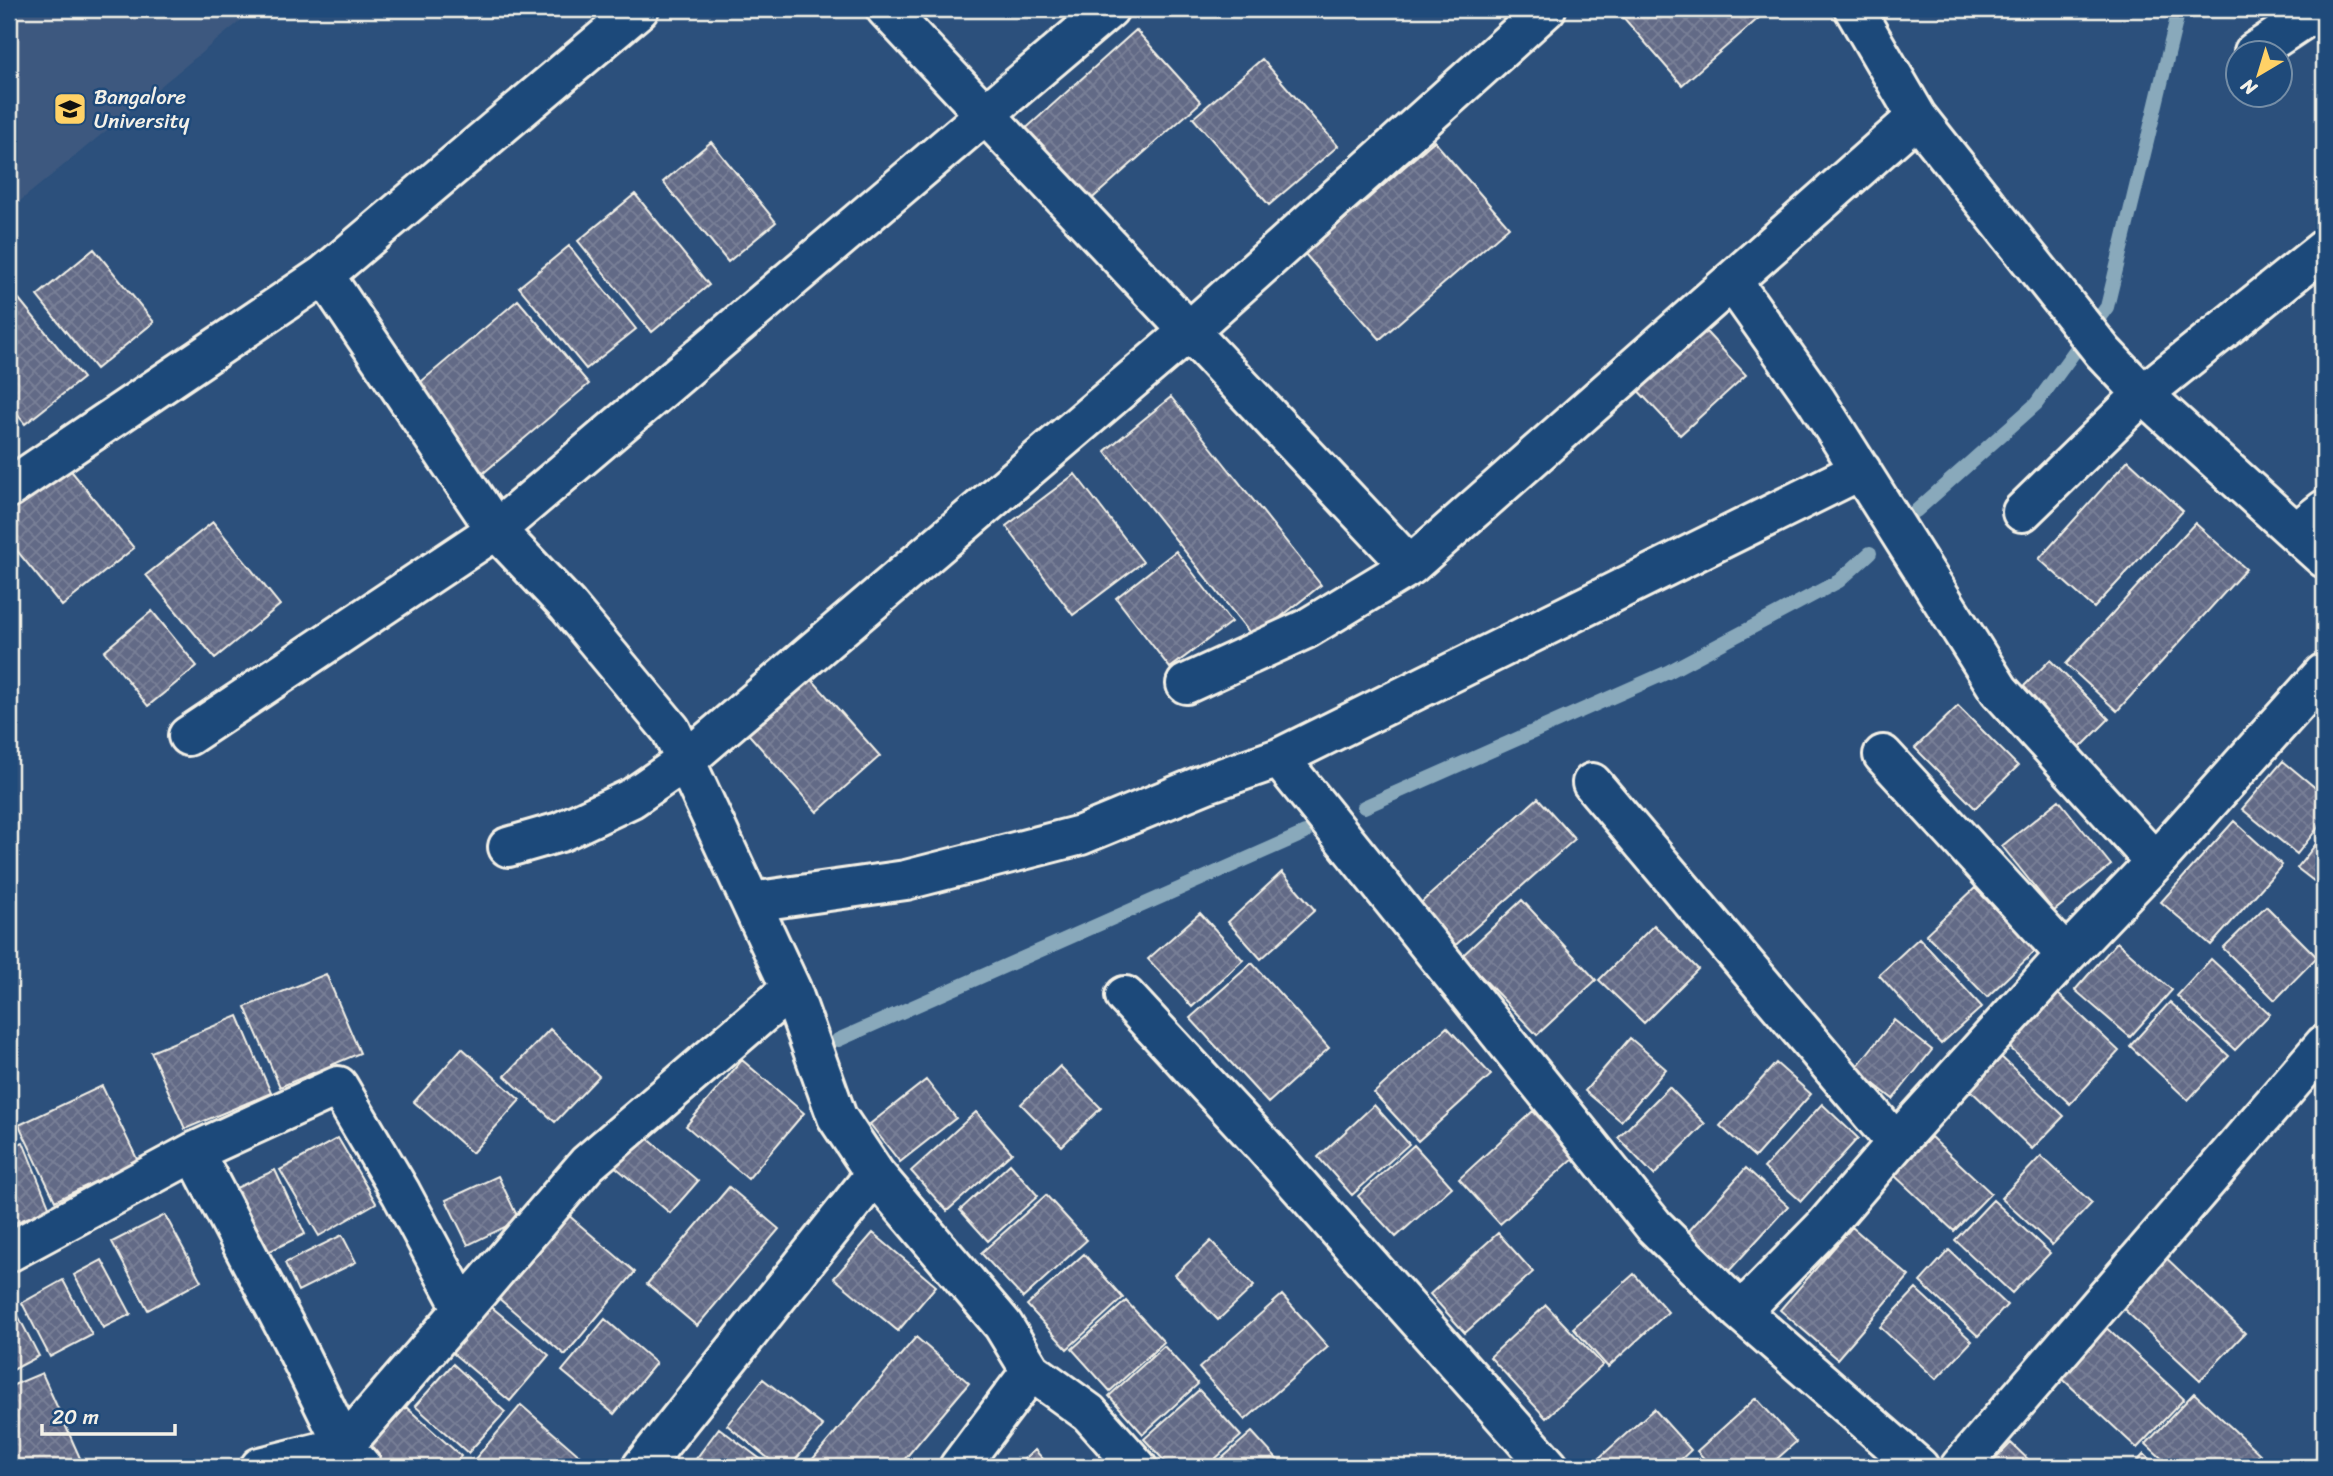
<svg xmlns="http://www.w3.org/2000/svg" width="2333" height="1476" viewBox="0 0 2333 1476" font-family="Sriracha,sans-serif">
<defs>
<pattern id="building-cross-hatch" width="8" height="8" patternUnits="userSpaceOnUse" patternTransform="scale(1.75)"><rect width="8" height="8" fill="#626a86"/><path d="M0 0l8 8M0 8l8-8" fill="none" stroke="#798097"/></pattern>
</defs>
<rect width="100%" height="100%" fill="#2c507c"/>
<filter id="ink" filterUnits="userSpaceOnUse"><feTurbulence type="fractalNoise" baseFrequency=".0143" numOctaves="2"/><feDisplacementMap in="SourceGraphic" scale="14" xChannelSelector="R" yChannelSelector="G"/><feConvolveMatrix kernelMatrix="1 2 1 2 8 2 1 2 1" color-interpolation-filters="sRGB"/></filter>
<g filter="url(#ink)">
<path fill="#3c587f" d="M 9,9 L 255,9 L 9,210 Z"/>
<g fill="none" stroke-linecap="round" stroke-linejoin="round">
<path stroke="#89a9bb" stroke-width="14" d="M 1916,511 L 2036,404 L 2107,307 L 2179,9
M 1364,807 L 1668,672 L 1839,581 L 1870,553
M 838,1040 L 1305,833"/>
</g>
<path fill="url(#building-cross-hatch)" stroke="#f4f1e8" stroke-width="2" d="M 1616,9 L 1753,9 L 1760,17 L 1682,85 Z
M 1136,30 L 1201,102 L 1086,204 L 1022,132 Z
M 1262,59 L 1338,146 L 1269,205 L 1193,118 Z
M 1434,141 L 1509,227 L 1380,339 L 1305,254 Z
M 711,142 L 776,222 L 728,262 L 663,182 Z
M 635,194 L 709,285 L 652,332 L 578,241 Z
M 569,246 L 636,329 L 586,369 L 519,287 Z
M 94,249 L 154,322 L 96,369 L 37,296 Z
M 19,299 L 83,378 L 25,424 L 9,404 L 9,307 Z
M 518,300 L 589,384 L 481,475 L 410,391 Z
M 1696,321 L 1746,375 L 1680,435 L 1630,382 Z
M 1171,397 L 1321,585 L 1254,638 L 1105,451 Z
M 2128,460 L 2183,511 L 2094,608 L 2039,559 Z
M 64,462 L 134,548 L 62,606 L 9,541 L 9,506 Z
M 1075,474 L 1143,562 L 1073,615 L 1006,526 Z
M 213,522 L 280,605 L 215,658 L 146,575 Z
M 2195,523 L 2246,569 L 2117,711 L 2066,664 Z
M 1176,551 L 1231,622 L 1170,668 L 1116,598 Z
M 152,611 L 197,666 L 148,706 L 104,651 Z
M 2050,660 L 2109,719 L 2079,749 L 2020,690 Z
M 807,674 L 880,756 L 817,812 L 744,729 Z
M 1958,706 L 2018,766 L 1975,808 L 1915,748 Z
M 2283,761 L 2324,795 L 2324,820 L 2297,854 L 2242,809 Z
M 1538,798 L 1575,839 L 1450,950 L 1414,909 Z
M 2059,800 L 2111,865 L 2054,911 L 2002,846 Z
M 2234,821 L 2282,865 L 2211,945 L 2161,902 Z
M 2320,839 L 2324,842 L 2324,889 L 2297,868 Z
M 1282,872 L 1315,910 L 1261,959 L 1228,922 Z
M 1975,888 L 2035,951 L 1987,997 L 1926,934 Z
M 1522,900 L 1596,980 L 1537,1035 L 1462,956 Z
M 2266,906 L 2317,957 L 2275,1000 L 2223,948 Z
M 1200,913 L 1243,960 L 1192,1007 L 1148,959 Z
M 1654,925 L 1698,969 L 1644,1023 L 1599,980 Z
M 1919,938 L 1982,1007 L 1941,1044 L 1879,975 Z
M 2117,942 L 2172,990 L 2130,1037 L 2075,990 Z
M 2211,959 L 2270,1014 L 2235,1050 L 2177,996 Z
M 1252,963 L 1329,1048 L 1268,1103 L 1190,1018 Z
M 326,974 L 360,1053 L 280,1087 L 245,1007 Z
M 2056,992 L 2119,1051 L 2070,1104 L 2007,1045 Z
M 2170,1002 L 2229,1056 L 2188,1100 L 2130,1046 Z
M 238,1016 L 271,1093 L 185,1129 L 151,1052 Z
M 1894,1020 L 1932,1050 L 1893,1099 L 1855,1069 Z
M 1447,1027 L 1491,1075 L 1418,1141 L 1374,1093 Z
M 550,1029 L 599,1076 L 555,1122 L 505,1076 Z
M 1630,1038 L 1666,1069 L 1621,1121 L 1585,1091 Z
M 462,1048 L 520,1100 L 472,1153 L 414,1102 Z
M 1998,1054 L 2064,1116 L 2032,1149 L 1967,1087 Z
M 742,1060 L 804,1113 L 748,1179 L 686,1126 Z
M 1776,1063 L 1811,1094 L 1755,1157 L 1720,1126 Z
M 1060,1066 L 1101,1108 L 1062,1146 L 1021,1104 Z
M 926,1080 L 956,1118 L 900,1162 L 870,1124 Z
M 102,1086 L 138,1161 L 55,1201 L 19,1125 Z
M 1669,1087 L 1705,1124 L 1654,1175 L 1618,1138 Z
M 1822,1104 L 1858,1138 L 1801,1201 L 1764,1168 Z
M 1374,1105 L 1409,1144 L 1352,1195 L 1318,1157 Z
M 1533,1111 L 1575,1157 L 1500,1224 L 1459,1179 Z
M 976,1112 L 1012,1153 L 947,1211 L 911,1171 Z
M 640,1132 L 698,1181 L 670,1213 L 612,1164 Z
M 1931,1137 L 1991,1193 L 1954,1231 L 1894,1175 Z
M 338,1138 L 376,1203 L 319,1236 L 280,1170 Z
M 23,1142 L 50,1209 L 9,1225 L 9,1148 Z
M 1414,1145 L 1452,1187 L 1396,1237 L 1358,1196 Z
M 2041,1156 L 2092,1203 L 2052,1245 L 2001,1198 Z
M 1010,1164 L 1038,1196 L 988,1241 L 960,1210 Z
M 1746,1168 L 1788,1206 L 1729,1271 L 1687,1233 Z
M 275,1170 L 305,1234 L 266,1253 L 236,1188 Z
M 498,1176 L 519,1220 L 468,1245 L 446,1200 Z
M 729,1187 L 779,1229 L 697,1326 L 647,1284 Z
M 1046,1195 L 1087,1240 L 1023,1298 L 981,1253 Z
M 1993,1200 L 2050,1253 L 2012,1293 L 1955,1240 Z
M 567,1214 L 635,1272 L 565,1355 L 497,1297 Z
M 165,1215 L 201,1281 L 148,1310 L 112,1242 Z
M 1852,1227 L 1909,1276 L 1837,1359 L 1780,1310 Z
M 873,1233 L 936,1286 L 898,1331 L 834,1278 Z
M 1498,1233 L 1533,1272 L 1465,1333 L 1430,1294 Z
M 342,1235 L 356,1262 L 298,1291 L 285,1263 Z
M 1211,1241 L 1254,1286 L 1218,1320 L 1175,1275 Z
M 1949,1250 L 2007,1305 L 1978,1336 L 1920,1282 Z
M 2160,1252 L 2245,1333 L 2200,1380 L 2115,1301 Z
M 1084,1254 L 1123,1298 L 1067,1349 L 1027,1305 Z
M 102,1260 L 131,1314 L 103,1328 L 74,1275 Z
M 1634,1274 L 1668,1312 L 1608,1367 L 1573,1328 Z
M 63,1280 L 92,1335 L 50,1357 L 22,1303 Z
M 1916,1289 L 1972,1341 L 1936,1379 L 1880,1327 Z
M 1282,1295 L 1328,1347 L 1245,1420 L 1199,1368 Z
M 1126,1301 L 1164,1342 L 1110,1391 L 1072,1349 Z
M 11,1302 L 39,1356 L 9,1372 L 9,1303 Z
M 488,1304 L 549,1355 L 510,1401 L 449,1350 Z
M 1546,1305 L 1603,1365 L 1546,1418 L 1490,1357 Z
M 605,1319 L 656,1363 L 614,1414 L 562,1371 Z
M 2101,1322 L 2184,1399 L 2137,1448 L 2055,1372 Z
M 916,1337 L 969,1383 L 898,1467 L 806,1467 Z
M 1164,1346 L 1198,1384 L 1143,1434 L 1109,1396 Z
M 453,1364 L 505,1412 L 468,1453 L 415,1406 Z
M 42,1373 L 84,1467 L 9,1467 L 9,1387 Z
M 763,1379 L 823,1426 L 790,1467 L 779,1467 L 727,1425 Z
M 1199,1390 L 1241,1436 L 1206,1467 L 1170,1467 L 1144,1439 Z
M 2194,1393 L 2260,1454 L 2248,1467 L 2171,1467 L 2146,1444 Z
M 1756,1398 L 1796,1442 L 1768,1467 L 1712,1467 L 1697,1451 Z
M 521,1405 L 580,1456 L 570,1467 L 484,1467 L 475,1459 Z
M 406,1407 L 461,1456 L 452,1467 L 370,1467 L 360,1459 Z
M 1654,1409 L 1691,1450 L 1673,1467 L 1589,1467 Z
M 719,1428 L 771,1467 L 690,1467 Z
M 1252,1432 L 1284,1467 L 1212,1467 Z
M 2011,1443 L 2036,1467 L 1988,1467 Z
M 1035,1450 L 1050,1467 L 1015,1467 Z
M 2144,1454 L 2158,1467 L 2132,1467 Z"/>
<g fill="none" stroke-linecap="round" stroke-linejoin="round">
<defs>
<path id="minor" d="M 886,9 L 1410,566 L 1917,117
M 1854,9 L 1917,117 L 2103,352 L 2143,394 L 2324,558
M 2254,52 L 2319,9
M 324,275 L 496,530 L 568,606 L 671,730 L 791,989 L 837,1117 L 875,1174 L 1003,1325 L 1031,1371 L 959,1467
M 1732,281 L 1816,400 L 1999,690 L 2155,862
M 9,488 L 324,275 L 639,9
M 2022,512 L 2143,394 L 2324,249
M 2296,532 L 2324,510
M 1186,684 L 1306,629 L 1410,566
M 188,736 L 496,530 L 1109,9
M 1883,755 L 2066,955
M 1279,758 L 1654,1226 L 1741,1312 L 1919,1467
M 1592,783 L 1896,1143
M 508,847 L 560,832 L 632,798 L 684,762 L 1189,331 L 1546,9
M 751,902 L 906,880 L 1081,835 L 1207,783 L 1279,758 L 1861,470
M 1125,996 L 1263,1145 L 1549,1467
M 194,1152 L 292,1340 L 344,1446 L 362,1467
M 9,1252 L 194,1152 L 338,1086 L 401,1193 L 463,1309
M 1741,1312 L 1824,1227 L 1896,1143 L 2066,955 L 2155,862 L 2324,673
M 1031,1371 L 1089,1413 L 1137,1467
M 260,1467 L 344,1446 L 463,1309 L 587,1164 L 791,989
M 642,1467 L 875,1174
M 1960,1467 L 2324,1045"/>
</defs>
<use href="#minor" stroke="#f4f1e8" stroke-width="44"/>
<use href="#minor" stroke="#1f4a7a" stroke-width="38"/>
</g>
</g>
<defs>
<symbol id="university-square" viewBox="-11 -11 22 22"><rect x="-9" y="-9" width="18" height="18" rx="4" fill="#ffd166" stroke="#1f4a7a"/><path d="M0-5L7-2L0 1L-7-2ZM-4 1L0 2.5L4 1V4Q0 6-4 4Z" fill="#111"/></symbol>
</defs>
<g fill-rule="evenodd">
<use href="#university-square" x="51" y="90" width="38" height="38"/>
</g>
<g text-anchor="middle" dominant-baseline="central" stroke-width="5" stroke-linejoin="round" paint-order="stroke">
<g font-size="21" fill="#f4f1e8" stroke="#1f4a7a" text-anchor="start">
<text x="94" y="97">Bangalore<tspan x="94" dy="24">University</tspan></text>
</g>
</g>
<rect width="2333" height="1476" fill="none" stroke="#1f4a7a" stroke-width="35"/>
<rect x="18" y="18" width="2298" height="1441" fill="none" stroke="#f4f1e8" stroke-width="2.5" filter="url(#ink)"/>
<g transform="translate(2259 74) rotate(218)"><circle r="33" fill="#1f4a7a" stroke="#748da6" stroke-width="2"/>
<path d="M0-5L12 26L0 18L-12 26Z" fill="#ffd166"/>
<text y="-10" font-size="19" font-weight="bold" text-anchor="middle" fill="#f4f1e8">N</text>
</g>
<path d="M42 1424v10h133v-10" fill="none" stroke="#f4f1e8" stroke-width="3.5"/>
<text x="52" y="1424" font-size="21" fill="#f4f1e8" stroke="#1f4a7a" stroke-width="5" paint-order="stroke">20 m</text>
</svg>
